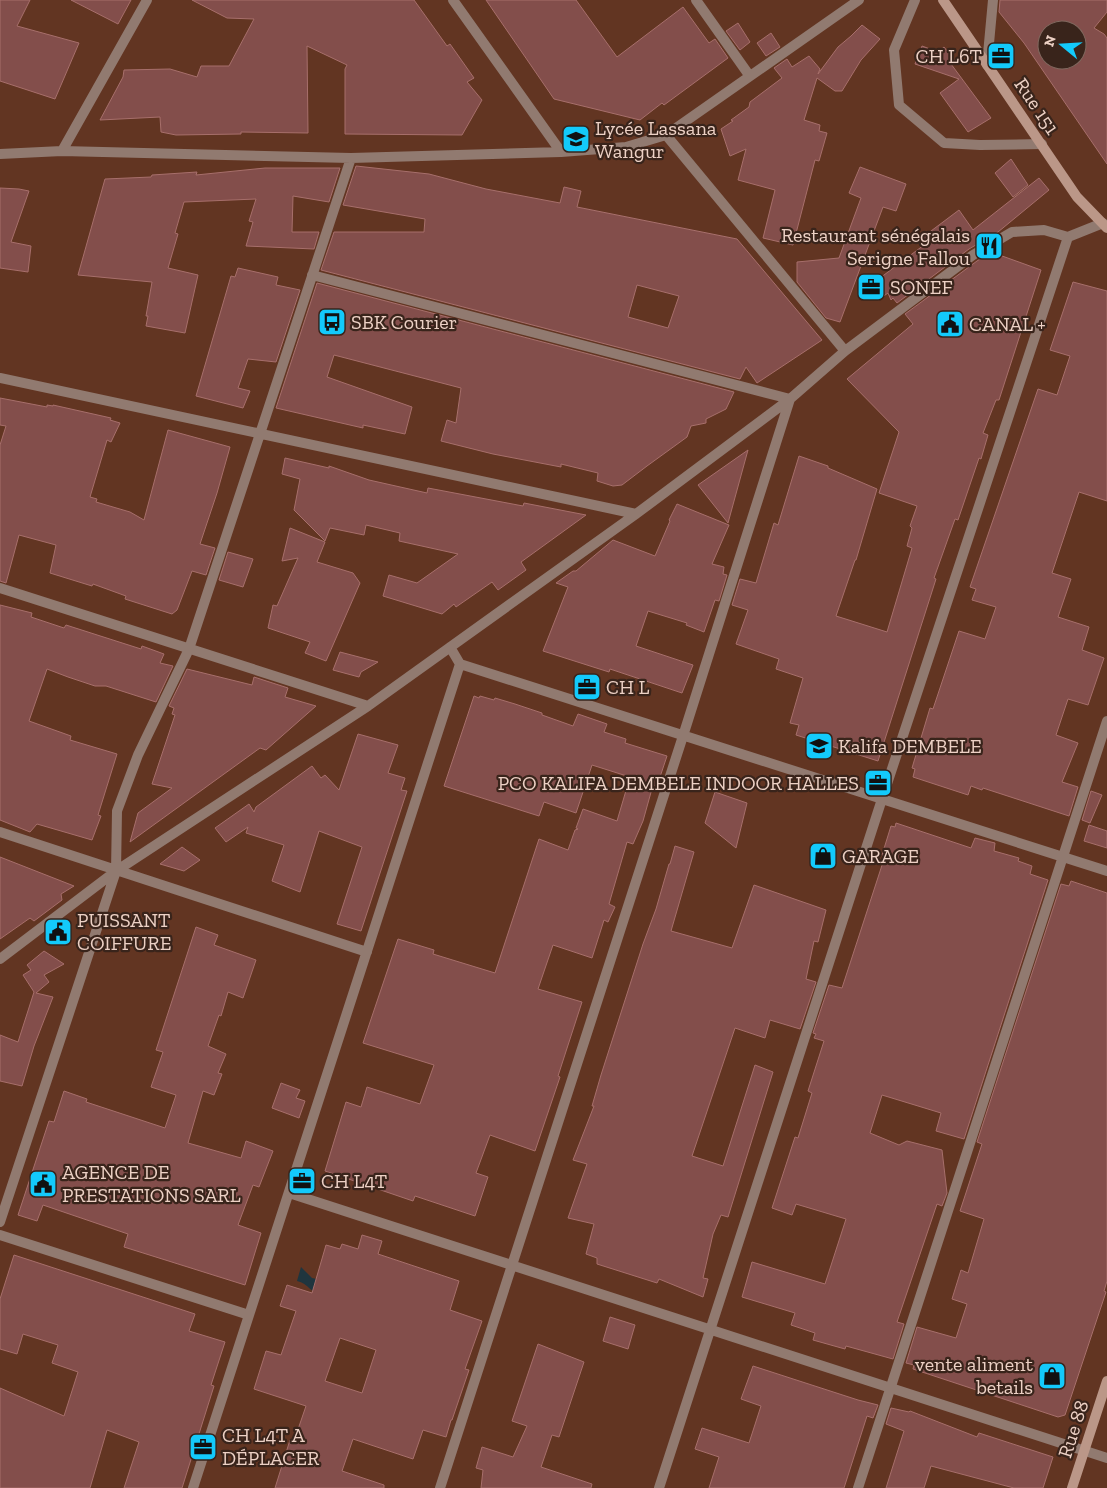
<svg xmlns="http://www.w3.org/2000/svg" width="1107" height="1488" viewBox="0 0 1107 1488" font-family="'Zilla Slab',serif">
<rect width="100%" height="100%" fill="#623522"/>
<path fill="#1f353e" d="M 301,1267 L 312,1278 L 321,1280 L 321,1296 C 310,1292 309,1284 297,1281 Z"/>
<path fill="#834e4b" stroke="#a76f6b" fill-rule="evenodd" d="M 0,0 L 30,0 L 17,26 L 79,43 L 55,99 L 0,81 Z
M 71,0 L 131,0 L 118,24 Z
M 192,0 L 414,0 L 447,46 L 450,44 L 474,78 L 467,82 L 482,100 L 462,135 L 345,134 L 345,69 L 347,65 L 307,46 L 308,133 L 241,132 L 241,134 L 176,135 L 161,132 L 160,117 L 100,120 L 123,77 L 124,70 L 170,69 L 197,77 L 201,66 L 229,66 L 254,19 L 227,18 Z
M 486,0 L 576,0 L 617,57 L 683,7 L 709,43 L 715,39 L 728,58 L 664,105 L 662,103 L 640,120 L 554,99 Z
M 1000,0 L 1107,0 L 1107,12 L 1094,28 L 1104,34 L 1107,38 L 1107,164 L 1024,43 L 999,12 ZM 1047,30 L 1077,30 L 1077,60 L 1047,60 Z
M 738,23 L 750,42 L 740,50 L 726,31 Z
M 862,25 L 880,39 L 861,60 L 842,91 L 835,91 L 817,78 L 804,120 L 820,125 L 819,131 L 827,133 L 819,161 L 815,160 L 793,245 L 763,238 L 775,190 L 738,180 L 746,149 L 730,156 L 721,129 L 733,121 L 731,120 L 749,107 L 750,102 L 782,78 L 774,68 L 787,59 L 792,67 L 809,56 L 820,69 L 818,74 L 838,47 L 851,36 Z
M 771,33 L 780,47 L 766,56 L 757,43 Z
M 922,46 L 938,52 L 944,47 L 955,61 L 951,64 L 991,118 L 968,132 L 940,93 L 959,79 L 915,64 Z
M 1011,159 L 1028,185 L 1013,197 L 995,173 Z
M 356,166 L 429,174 L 486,189 L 560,203 L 564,187 L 581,191 L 577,207 L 737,239 L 822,340 L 757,383 L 746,367 L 740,379 L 321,270 L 334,232 L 424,232 L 425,219 L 343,205 ZM 637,285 L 679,296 L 668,328 L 628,317 Z
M 860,167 L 906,184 L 896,211 L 883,207 L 840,322 L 826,318 L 797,282 L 797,262 L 839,258 L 861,198 L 849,193 Z
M 265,168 L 340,168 L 329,202 L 293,196 L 292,232 L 319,232 L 314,249 L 246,246 L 253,222 L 249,221 L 256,199 L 184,202 L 175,233 L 178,234 L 168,268 L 198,275 L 185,333 L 146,326 L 148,316 L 146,316 L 152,282 L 78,275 L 105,179 L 151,177 L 152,175 L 197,172 L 196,175 Z
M 1039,178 L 1049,190 L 998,232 L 969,249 L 897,303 L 893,298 L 891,300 L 888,293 L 878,300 L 868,287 L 924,245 L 923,237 L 959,210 L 973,230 Z
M 0,188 L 19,189 L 29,191 L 11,242 L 31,246 L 28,272 L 0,268 Z
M 991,252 L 1041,270 L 999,400 L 996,400 L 983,433 L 988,435 L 981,459 L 979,458 L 958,520 L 955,519 L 934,578 L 936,579 L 878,761 L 796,735 L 799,725 L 790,723 L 803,678 L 776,669 L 779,659 L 736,644 L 748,610 L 732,605 L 740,579 L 756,583 L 774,523 L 778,525 L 799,456 L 828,466 L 828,468 L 877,489 L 856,560 L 855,560 L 836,616 L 887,632 L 912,548 L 907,546 L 912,528 L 910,526 L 917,506 L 879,493 L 899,432 L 847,379 L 913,324 L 905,314 L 977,261 Z
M 238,268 L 278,277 L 276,285 L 300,290 L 276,362 L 248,359 L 238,388 L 250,391 L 243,408 L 196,396 L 231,276 L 235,277 Z
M 1073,282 L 1107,291 L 1107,501 L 1079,492 L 1052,573 L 1071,579 L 1058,617 L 1089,627 L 1082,650 L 1104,658 L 1088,705 L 1068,699 L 1056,735 L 1078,743 L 1062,782 L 1078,787 L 1069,816 L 983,788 L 982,790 L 971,786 L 968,795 L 913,777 L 915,769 L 912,768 L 930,708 L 933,709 L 959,631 L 985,639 L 996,607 L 972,600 L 976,589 L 970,587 L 1038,389 L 1057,395 L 1070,356 L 1050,350 Z
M 317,283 L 734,392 L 726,409 L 706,419 L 706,423 L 691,426 L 687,437 L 647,466 L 622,485 L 613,486 L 597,481 L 598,473 L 561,464 L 561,467 L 493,454 L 441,441 L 447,420 L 456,423 L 461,388 L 334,355 L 327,377 L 412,407 L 405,434 L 363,425 L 363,428 L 276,408 Z
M 0,398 L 47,407 L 47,405 L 53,406 L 53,405 L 111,418 L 110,420 L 120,423 L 111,442 L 107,440 L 90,497 L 97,499 L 96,502 L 130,512 L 144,520 L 168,430 L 230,447 L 217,493 L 200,544 L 215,548 L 206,575 L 192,571 L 177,610 L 172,614 L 125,599 L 126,596 L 93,584 L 92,586 L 50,573 L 56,545 L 19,535 L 6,583 L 0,581 L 0,445 L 6,426 L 0,425 Z
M 748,450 L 728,523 L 698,485 Z
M 285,458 L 329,468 L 329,466 L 369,480 L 427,493 L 428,488 L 523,506 L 524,503 L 586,515 L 521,562 L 526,570 L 498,590 L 492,582 L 456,607 L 454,604 L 442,614 L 383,596 L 389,575 L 417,583 L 458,554 L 399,541 L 400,533 L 366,525 L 364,535 L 330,528 L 325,541 L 294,510 L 300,479 L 282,474 Z
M 677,504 L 729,525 L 712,564 L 724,567 L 723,574 L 727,575 L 719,601 L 715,600 L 704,632 L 686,625 L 687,623 L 648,611 L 636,646 L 693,665 L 682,693 L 610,669 L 609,672 L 543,651 L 568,587 L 556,583 L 573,571 L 576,571 L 613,540 L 655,556 L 670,521 L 669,520 Z
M 290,528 L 325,542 L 317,562 L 353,573 L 360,583 L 326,661 L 305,653 L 310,642 L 268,628 L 273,605 L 277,606 L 298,558 L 282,561 Z
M 228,552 L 253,559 L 243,587 L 219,580 Z
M 0,605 L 32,613 L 31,617 L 64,628 L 66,625 L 141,649 L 142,646 L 164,654 L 160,663 L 173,666 L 156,702 L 106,686 L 95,686 L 68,677 L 47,669 L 29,721 L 71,736 L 70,740 L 117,754 L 98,815 L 101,816 L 92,840 L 37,824 L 30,832 L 0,820 Z
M 340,652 L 378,662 L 361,672 L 359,677 L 333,670 Z
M 187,669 L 252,685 L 254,677 L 288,688 L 285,697 L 316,706 L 266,750 L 260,748 L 130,842 L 138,813 L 172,788 L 152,784 L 175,715 L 172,714 L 174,708 L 169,706 Z
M 474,696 L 479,698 L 480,696 L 494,700 L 495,698 L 515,704 L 542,713 L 542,715 L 573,726 L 578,714 L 607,724 L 604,732 L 626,739 L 625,743 L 667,756 L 657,786 L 653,785 L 643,821 L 633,844 L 627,842 L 609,904 L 615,907 L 608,922 L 604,920 L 592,958 L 553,945 L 538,989 L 582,1002 L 558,1076 L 560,1077 L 535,1151 L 490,1135 L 476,1173 L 488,1177 L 475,1216 L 415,1196 L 413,1201 L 325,1171 L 346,1102 L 361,1107 L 367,1087 L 420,1104 L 434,1065 L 363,1043 L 398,939 L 434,950 L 433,954 L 495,973 L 539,839 L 568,850 L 575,830 L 578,829 L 576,828 L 583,809 L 617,821 L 630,777 L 592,765 L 576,813 L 544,802 L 539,816 L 444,786 Z
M 358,734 L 398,745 L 388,773 L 405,778 L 401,790 L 407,791 L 361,931 L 337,924 L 362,847 L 319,831 L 300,892 L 272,881 L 284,845 L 246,833 L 248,827 L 226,842 L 215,828 L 249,804 L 254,812 L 256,807 L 312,766 L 321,778 L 325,775 L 339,790 Z
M 1091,791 L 1102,795 L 1090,823 L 1082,820 Z
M 715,792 L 747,803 L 736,848 L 705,823 Z
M 896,823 L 971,848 L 975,838 L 995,843 L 994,851 L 1019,858 L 1018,861 L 1032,866 L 1030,874 L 1048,880 L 964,1139 L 936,1131 L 941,1113 L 882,1095 L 870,1133 L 899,1145 L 907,1141 L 942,1150 L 947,1193 L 942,1206 L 937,1204 L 897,1322 L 904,1324 L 893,1359 L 846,1346 L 845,1349 L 813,1340 L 815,1333 L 791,1325 L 795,1313 L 742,1297 L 752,1262 L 825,1284 L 846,1219 L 796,1204 L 792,1215 L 772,1208 L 795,1137 L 798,1138 L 812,1093 L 808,1091 L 824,1041 L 814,1038 L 816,1034 L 813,1033 L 829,985 L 842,988 L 885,856 L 882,855 L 891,826 L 895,827 Z
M 1089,825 L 1107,831 L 1107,848 L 1084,841 Z
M 675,846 L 694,852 L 671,931 L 732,948 L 754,885 L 826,910 L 818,942 L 814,941 L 806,979 L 816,982 L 800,1029 L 770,1020 L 765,1038 L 735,1028 L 692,1156 L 723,1166 L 755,1065 L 773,1072 L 728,1217 L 721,1215 L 713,1234 L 703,1278 L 708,1279 L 703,1297 L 659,1279 L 657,1283 L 597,1264 L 597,1258 L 586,1254 L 594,1224 L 568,1218 L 587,1164 L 573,1160 L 594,1106 L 592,1106 L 601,1075 L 643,944 L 656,909 L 669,864 L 670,864 Z
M 182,847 L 200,860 L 184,871 L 160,864 Z
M 0,857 L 74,886 L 61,894 L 62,900 L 34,921 L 30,918 L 0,939 Z
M 1071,881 L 1107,893 L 1107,1281 L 1104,1291 L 1106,1292 L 1065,1415 L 1058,1417 L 913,1369 L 914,1365 L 906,1363 L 917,1327 L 956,1338 L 967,1304 L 952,1299 L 961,1270 L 968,1273 L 984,1219 L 960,1211 L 982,1144 L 977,1142 L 1061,884 L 1069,886 Z
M 196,927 L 218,935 L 214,945 L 256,960 L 243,998 L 228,992 L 221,1016 L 219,1015 L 208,1046 L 226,1054 L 218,1073 L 222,1074 L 214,1095 L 203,1091 L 188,1143 L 241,1158 L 246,1141 L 273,1151 L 259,1187 L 253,1185 L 238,1225 L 261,1233 L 245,1285 L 124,1247 L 128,1234 L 43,1205 L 37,1221 L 18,1215 L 49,1121 L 54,1122 L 64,1091 L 87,1099 L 86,1102 L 165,1128 L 176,1095 L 151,1087 L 163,1052 L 156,1050 Z
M 44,951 L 64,964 L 44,975 L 49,982 L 36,993 L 53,997 L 34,1046 L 22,1086 L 0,1081 L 0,1035 L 18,1042 L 34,992 L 23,975 L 31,970 L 27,965 Z
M 281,1083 L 300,1090 L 296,1098 L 305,1101 L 299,1118 L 272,1108 Z
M 362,1235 L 382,1241 L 378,1254 L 459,1281 L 450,1310 L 482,1321 L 465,1369 L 469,1370 L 452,1420 L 451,1420 L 446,1437 L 423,1430 L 413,1459 L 353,1439 L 342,1471 L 384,1485 L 384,1488 L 275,1488 L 290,1440 L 294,1441 L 306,1406 L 254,1389 L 266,1351 L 281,1355 L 296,1311 L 280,1306 L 287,1285 L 312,1293 L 326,1245 L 340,1249 L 342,1244 L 358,1249 ZM 340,1338 L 376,1350 L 362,1393 L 325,1381 Z
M 14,1255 L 195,1314 L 189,1331 L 225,1342 L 211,1385 L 214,1386 L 182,1488 L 124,1488 L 139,1442 L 107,1430 L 90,1488 L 0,1488 L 0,1388 L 64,1416 L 78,1372 L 52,1363 L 58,1345 L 23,1334 L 17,1354 L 0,1349 L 0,1299 Z
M 610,1317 L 635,1325 L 628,1349 L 603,1341 Z
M 538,1344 L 584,1362 L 559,1437 L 552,1435 L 541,1467 L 592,1484 L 591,1488 L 481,1488 L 483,1470 L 476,1468 L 482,1447 L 513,1457 L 527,1426 L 512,1421 Z
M 753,1366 L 858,1400 L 878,1405 L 873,1418 L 867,1416 L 844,1488 L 709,1488 L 719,1457 L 695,1449 L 702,1428 L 749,1443 L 761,1406 L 741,1399 Z
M 891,1408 L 909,1412 L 910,1411 L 977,1437 L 979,1433 L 1053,1457 L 1043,1488 L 1014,1488 L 931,1466 L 924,1488 L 886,1488 L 904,1431 L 886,1424 Z"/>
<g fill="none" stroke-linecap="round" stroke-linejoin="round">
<path stroke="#917a70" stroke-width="10" d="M 915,0 L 894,50 L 899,105 L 944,143 L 980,145 L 1042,144"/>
<path stroke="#917a70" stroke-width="10" d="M 453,0 L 561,152
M 696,0 L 749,75
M 987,65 L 993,0
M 666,135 L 845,351
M 62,151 L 147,0
M 0,154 L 62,151 L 351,158 L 561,152 L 626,147 L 666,135 L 859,0
M 312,275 L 790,399 L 683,736 L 440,1488
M 0,378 L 636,514
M 0,588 L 368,706
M 450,647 L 460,664 L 1107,871
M 0,832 L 367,952
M 0,959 L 116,871 L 368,706 L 636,514 L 790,399 L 845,351 L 973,255 L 1012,232 L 1044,230 L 1068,237 L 1103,223
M 289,1193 L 1107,1458
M 0,1222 L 116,871 L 117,811 L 138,755 L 189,649 L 351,158
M 0,1235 L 249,1315
M 193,1488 L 460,664
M 659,1488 L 882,799 L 1068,237
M 858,1488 L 1107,721"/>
<path stroke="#bb9788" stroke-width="10" d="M 943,0 L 1077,197 L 1107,228
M 1072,1488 L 1107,1381"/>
</g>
<defs>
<symbol id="office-square" viewBox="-11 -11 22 22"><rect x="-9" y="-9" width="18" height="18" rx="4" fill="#13cafb" stroke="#39241b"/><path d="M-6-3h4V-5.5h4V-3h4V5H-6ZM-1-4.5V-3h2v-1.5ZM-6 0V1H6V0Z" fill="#111"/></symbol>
<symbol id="school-square" viewBox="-11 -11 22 22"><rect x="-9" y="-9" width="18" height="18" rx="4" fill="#13cafb" stroke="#39241b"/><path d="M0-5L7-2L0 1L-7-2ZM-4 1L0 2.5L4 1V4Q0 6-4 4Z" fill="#111"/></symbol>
<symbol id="restaurant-square" viewBox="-11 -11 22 22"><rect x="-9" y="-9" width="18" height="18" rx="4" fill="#13cafb" stroke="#39241b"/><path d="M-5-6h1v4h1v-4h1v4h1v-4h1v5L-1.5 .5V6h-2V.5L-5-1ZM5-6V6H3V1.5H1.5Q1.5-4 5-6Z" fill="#111"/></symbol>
<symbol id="bus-square" viewBox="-11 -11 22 22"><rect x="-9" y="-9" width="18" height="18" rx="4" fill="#13cafb" stroke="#39241b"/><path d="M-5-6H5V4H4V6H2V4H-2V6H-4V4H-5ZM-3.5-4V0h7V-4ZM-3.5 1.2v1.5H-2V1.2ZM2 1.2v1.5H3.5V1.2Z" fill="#111"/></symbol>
<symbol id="civic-square" viewBox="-11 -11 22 22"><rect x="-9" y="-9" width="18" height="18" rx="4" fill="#13cafb" stroke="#39241b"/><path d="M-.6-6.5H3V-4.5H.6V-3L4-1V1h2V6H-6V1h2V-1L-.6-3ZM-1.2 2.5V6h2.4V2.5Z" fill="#111"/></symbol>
<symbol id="shop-square" viewBox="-11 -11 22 22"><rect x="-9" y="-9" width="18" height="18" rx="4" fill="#13cafb" stroke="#39241b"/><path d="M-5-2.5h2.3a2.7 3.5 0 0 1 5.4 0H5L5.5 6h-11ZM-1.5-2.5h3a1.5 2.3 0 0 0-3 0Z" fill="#111"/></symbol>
</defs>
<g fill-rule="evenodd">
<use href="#office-square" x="985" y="40" width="32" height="32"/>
<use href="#school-square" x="560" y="123" width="32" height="32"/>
<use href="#restaurant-square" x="973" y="230" width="32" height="32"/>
<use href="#office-square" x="855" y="271" width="32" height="32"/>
<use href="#bus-square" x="316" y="306" width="32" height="32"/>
<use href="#civic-square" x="934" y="308" width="32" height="32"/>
<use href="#office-square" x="571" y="671" width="32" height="32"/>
<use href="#school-square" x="803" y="730" width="32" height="32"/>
<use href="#office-square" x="862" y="767" width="32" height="32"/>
<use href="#shop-square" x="807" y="840" width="32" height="32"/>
<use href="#civic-square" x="42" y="916" width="32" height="32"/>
<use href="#office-square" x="286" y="1165" width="32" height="32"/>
<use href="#civic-square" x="27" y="1168" width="32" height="32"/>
<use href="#shop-square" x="1036" y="1360" width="32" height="32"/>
<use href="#office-square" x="187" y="1431" width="32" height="32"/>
</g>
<g text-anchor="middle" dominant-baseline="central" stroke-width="4.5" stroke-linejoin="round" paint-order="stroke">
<g font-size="20" fill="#edd1c5" stroke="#39241b" text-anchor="start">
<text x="982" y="56" text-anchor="end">CH L6T</text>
<text x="595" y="128">Lycée Lassana<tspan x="595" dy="23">Wangur</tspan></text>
<text x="970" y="235" text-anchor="end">Restaurant sénégalais<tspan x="970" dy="23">Serigne Fallou</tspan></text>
<text x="890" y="287">SONEF</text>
<text x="351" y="322">SBK Courier</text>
<text x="969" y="324">CANAL +</text>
<text x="606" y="687">CH L</text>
<text x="838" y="746">Kalifa DEMBELE</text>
<text x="859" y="783" text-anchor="end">PCO KALIFA DEMBELE INDOOR HALLES</text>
<text x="842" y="856">GARAGE</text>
<text x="77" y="920">PUISSANT<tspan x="77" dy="23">COIFFURE</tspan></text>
<text x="62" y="1172">AGENCE DE<tspan x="62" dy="23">PRESTATIONS SARL</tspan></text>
<text x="321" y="1181">CH L4T</text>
<text x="1033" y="1364" text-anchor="end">vente aliment<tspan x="1033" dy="23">betails</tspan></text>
<text x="222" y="1435">CH L4T A<tspan x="222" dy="23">DÉPLACER</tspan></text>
</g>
<g font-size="20" fill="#edd1c5" stroke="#39241b">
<text transform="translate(1037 106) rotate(56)">Rue 151</text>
<text transform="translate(1073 1429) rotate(-72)">Rue 88</text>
</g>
</g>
<g transform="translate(1062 45) rotate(288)"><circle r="24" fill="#39241b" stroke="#81695f"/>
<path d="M0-4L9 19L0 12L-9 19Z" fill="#13cafb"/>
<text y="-8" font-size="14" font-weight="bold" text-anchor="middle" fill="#edd1c5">N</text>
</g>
</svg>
